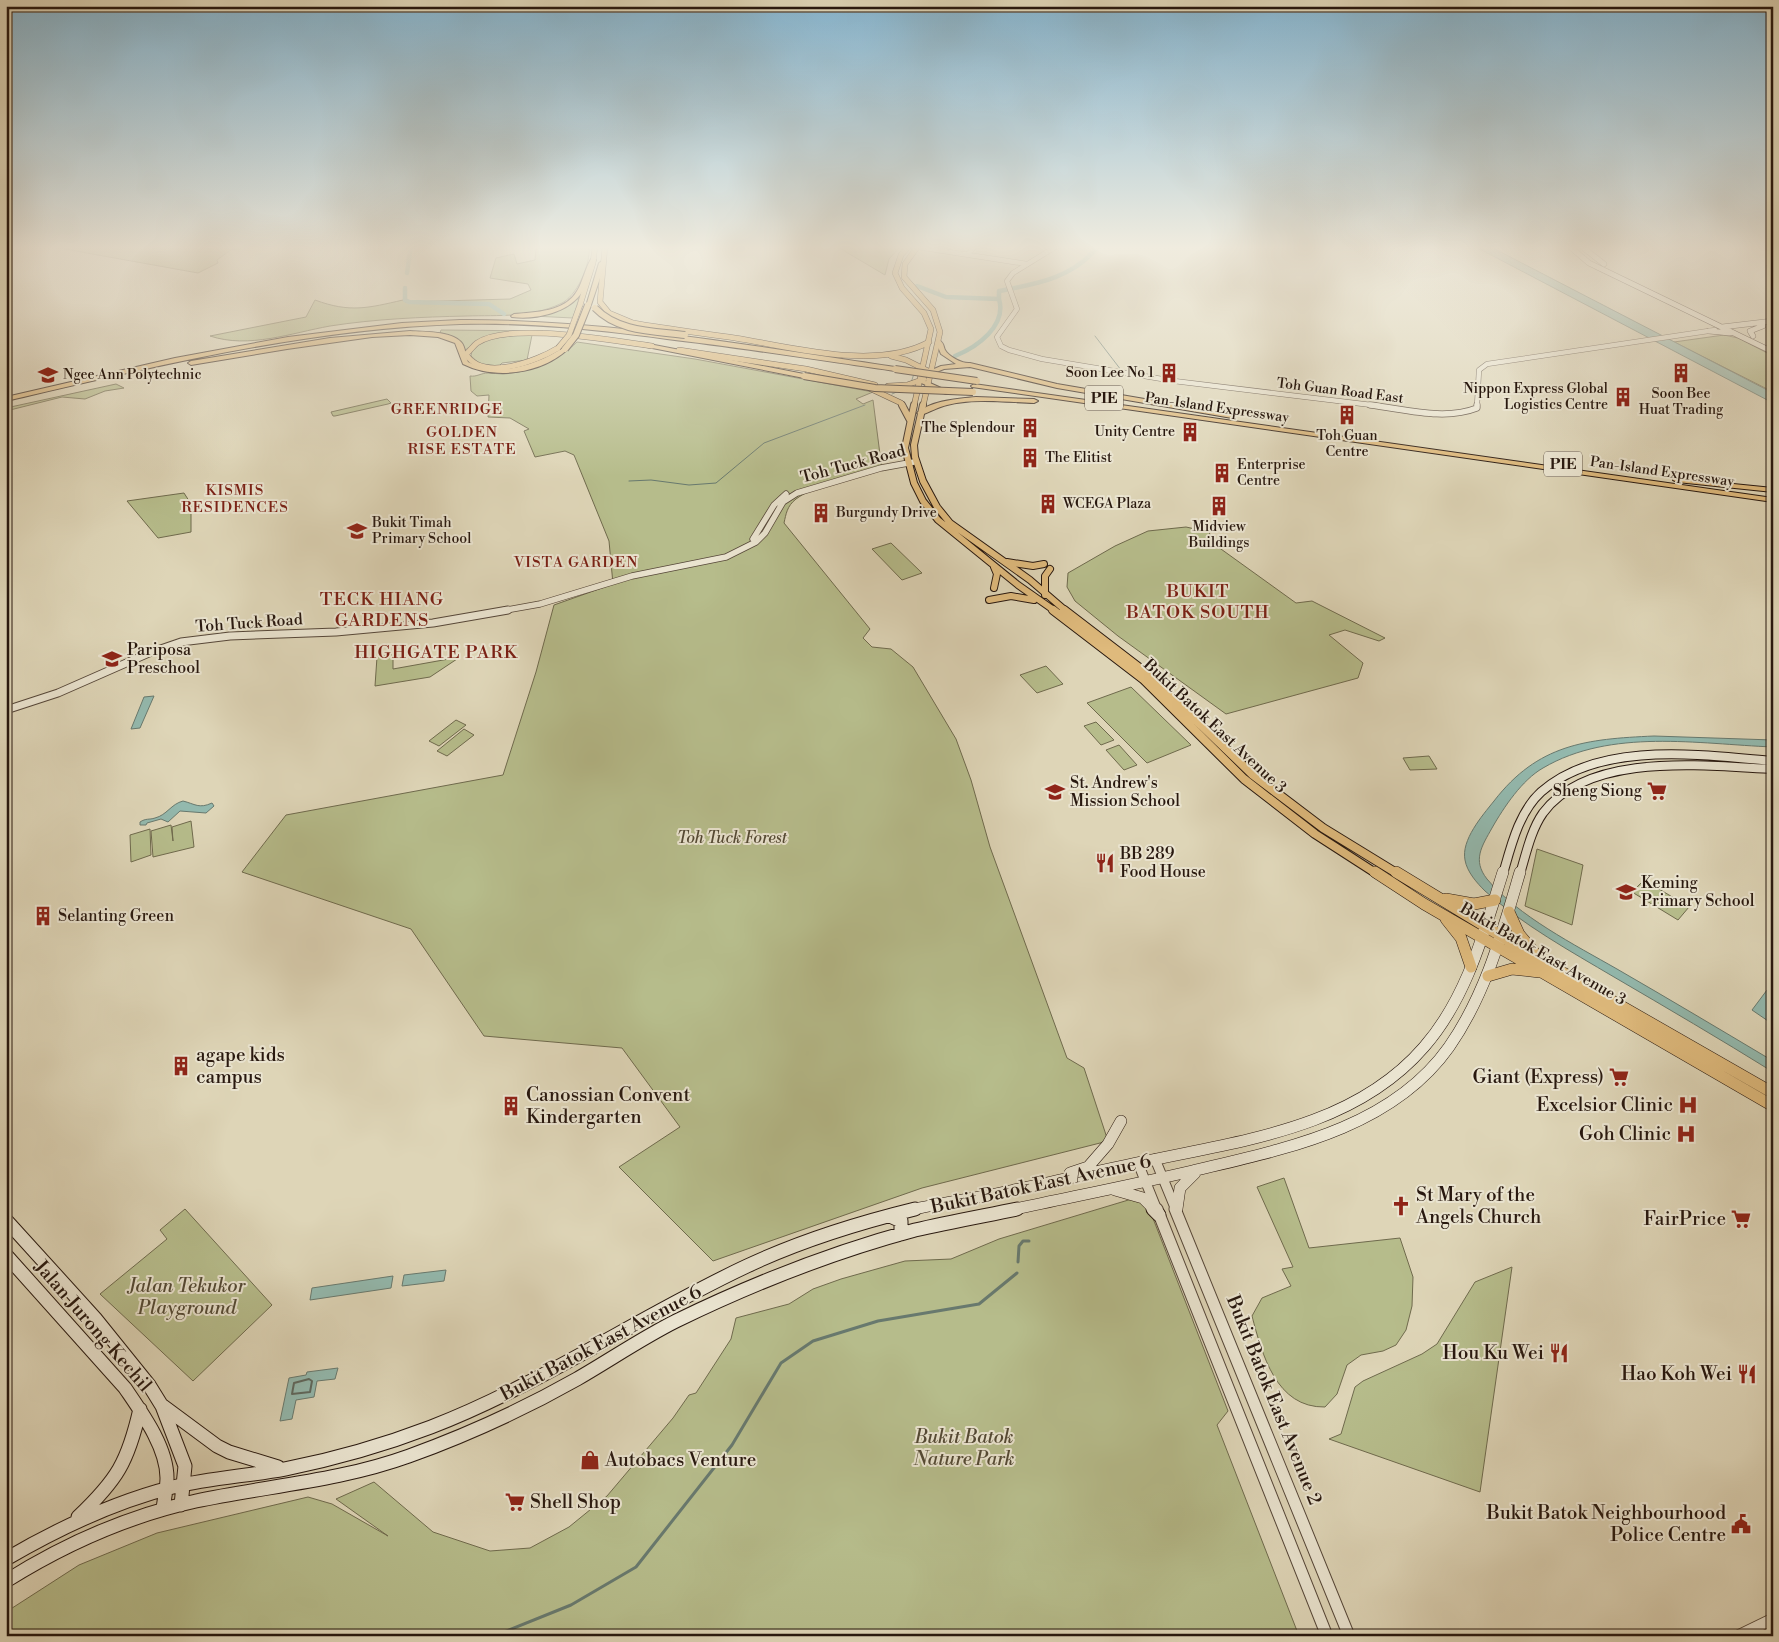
<svg xmlns="http://www.w3.org/2000/svg" width="1779" height="1642" viewBox="0 0 1779 1642" font-family="'Libre Bodoni',serif">
<rect width="100%" height="100%" fill="#ded5b7"/>
<filter id="stains"><feTurbulence type="fractalNoise" baseFrequency=".004" numOctaves="4"/><feColorMatrix values="0 0 0 0 .2 0 0 0 0 .09 0 0 0 0 .02 0 0 0 .5 -.17"/></filter>
<radialGradient id="worn" r=".72"><stop offset=".6" stop-color="#630" stop-opacity="0"/><stop offset="1" stop-color="#630" stop-opacity=".3"/></radialGradient>
<path fill="#b6bc8b" stroke="#6f6a4d" d="M 48,246 L 244,246 L 239,250 L 232,249 L 217,260 L 218,263 L 198,273 Z
M 524,246 L 589,246 C 591,264 577,297 560,304 C 530,318 498,315 467,316 C 421,317 375,319 330,326 C 291,333 249,349 210,336 L 306,317 L 315,300 C 350,313 368,308 403,300 L 405,302 L 510,299 L 531,290 L 528,284 L 490,278 L 496,258 L 514,254 L 517,264 L 535,260 L 536,247 Z
M 836,246 L 901,246 L 889,259 L 885,275 Z
M 579,298 L 573,318 L 533,316 L 560,310 Z
M 441,330 L 543,331 L 477,341 L 464,351 L 448,335 L 440,333 Z
M 532,335 L 527,360 L 502,363 L 499,366 L 480,364 L 471,356 C 472,335 517,335 532,335 Z
M 1724,335 L 1738,338 L 1773,356 L 1773,392 L 1674,342 Z
M 577,342 L 695,359 L 873,392 L 856,399 L 863,404 L 873,400 L 882,470 C 857,477 816,484 796,499 C 787,506 786,514 784,523 L 870,629 L 863,638 L 872,647 L 891,649 L 913,667 L 956,739 L 971,780 L 990,847 L 1067,1058 L 1084,1068 L 1108,1141 L 922,1188 L 713,1261 L 619,1167 L 680,1127 L 622,1048 L 484,1036 L 411,929 L 242,872 L 286,815 L 503,775 L 536,672 L 554,605 L 613,584 L 609,541 L 574,455 L 565,451 L 535,457 L 524,431 L 529,429 L 510,418 L 488,417 L 489,395 L 477,396 L 471,391 L 470,376 C 477,377 481,373 488,373 C 493,373 498,374 503,374 C 531,372 558,361 577,342 Z
M 116,384 L 124,388 L 105,391 L 85,399 L 62,397 L 6,411 L 6,408 Z
M 387,399 L 391,403 L 388,404 L 335,416 L 333,416 L 331,412 Z
M 184,493 L 191,504 L 191,532 L 158,538 L 127,501 Z
M 1186,527 L 1209,532 L 1214,544 L 1296,603 L 1312,601 L 1385,638 L 1379,641 L 1345,630 L 1329,635 L 1363,663 L 1358,678 L 1226,714 L 1118,636 L 1075,601 L 1067,587 L 1068,573 L 1115,546 L 1148,531 Z
M 891,543 L 922,573 L 902,580 L 872,549 Z
M 393,654 L 393,669 L 460,657 L 430,677 L 375,686 L 377,657 Z
M 1046,666 L 1063,684 L 1037,693 L 1020,675 Z
M 1131,687 L 1191,745 L 1147,763 L 1087,703 Z
M 456,720 L 466,725 L 439,746 L 429,741 Z
M 1096,722 L 1114,740 L 1101,745 L 1084,726 Z
M 464,729 L 474,735 L 447,756 L 437,751 Z
M 1119,745 L 1137,765 L 1124,770 L 1106,750 Z
M 1429,756 L 1437,769 L 1410,770 L 1403,758 Z
M 191,821 L 194,847 L 153,857 L 151,831 L 171,825 L 173,841 L 172,827 Z
M 150,829 L 151,855 L 131,862 L 130,835 Z
M 1537,849 L 1583,865 L 1572,925 L 1525,906 Z
M 1644,880 L 1689,907 L 1678,920 L 1632,892 Z
M 1284,1178 L 1309,1248 L 1400,1238 L 1413,1277 L 1412,1306 L 1406,1330 L 1396,1345 L 1383,1351 L 1361,1355 L 1347,1365 L 1337,1394 L 1325,1407 C 1276,1408 1262,1354 1252,1316 L 1262,1298 L 1291,1286 L 1282,1269 L 1293,1267 L 1257,1187 Z
M 1135,1198 L 1147,1203 L 1228,1411 L 1217,1425 L 1299,1636 L 6,1636 L 6,1612 L 79,1565 L 157,1533 L 308,1497 L 332,1504 L 388,1536 L 336,1499 L 374,1482 L 433,1532 L 490,1551 L 530,1548 L 569,1527 L 607,1496 L 673,1418 L 689,1395 L 696,1393 L 731,1339 L 736,1318 L 789,1304 L 813,1289 L 841,1279 L 905,1261 L 951,1259 L 999,1239 Z
M 185,1209 L 272,1305 L 193,1381 L 100,1294 L 167,1239 L 160,1230 Z
M 1512,1267 L 1480,1492 L 1329,1439 L 1341,1434 L 1355,1387 L 1363,1381 L 1422,1354 L 1437,1344 L 1475,1282 Z"/>
<path fill="#93b9ae" stroke="#68796e" d="M 1474,246 L 1489,246 L 1773,393 L 1773,403 Z
M 154,696 L 140,728 L 131,729 L 144,697 Z
M 1654,736 L 1773,740 L 1773,747 C 1698,744 1611,728 1543,768 C 1522,780 1504,807 1492,828 C 1482,846 1472,860 1487,879 C 1518,916 1575,945 1617,969 C 1669,999 1721,1030 1773,1061 L 1773,1072 C 1720,1039 1667,1008 1614,977 C 1570,951 1523,925 1485,891 C 1477,883 1467,872 1465,860 C 1461,840 1482,816 1494,801 C 1538,744 1586,739 1654,736 Z
M 183,801 C 195,804 199,809 212,803 L 214,806 L 206,813 L 180,811 L 168,822 L 161,819 L 147,823 L 146,825 L 140,825 L 140,822 C 146,818 149,820 155,818 C 167,815 171,804 183,801 Z
M 1767,990 L 1773,993 L 1771,1023 L 1752,1010 Z
M 446,1270 L 444,1281 L 402,1286 L 404,1275 Z
M 393,1276 L 391,1288 L 310,1300 L 312,1288 Z
M 338,1368 L 335,1379 L 317,1381 L 314,1397 L 296,1400 L 292,1419 L 280,1421 L 289,1378 L 306,1375 L 307,1372 Z"/>
<g fill="none" stroke-linecap="round" stroke-linejoin="round">
<path stroke="#5e685e" stroke-width="2" d="M 309,1379 L 312,1381 L 310,1392 L 292,1394 L 294,1383 Z"/>
<path stroke="#68796e" stroke-width="1" d="M 1095,336 L 1121,370
M 911,383 L 916,367
M 892,394 L 899,391
M 629,481 L 651,480 L 689,485 L 716,483 L 764,443 L 865,405"/>
<path stroke="#68796e" stroke-width="3" d="M 1018,1262 L 1019,1246 L 1023,1241 L 1029,1241
M 494,1636 L 571,1605 L 636,1567 L 732,1445 L 781,1363 L 813,1341 L 878,1321 L 979,1304 L 1017,1273"/>
<path stroke="#93b9ae" stroke-width="4.5" d="M 407,273 L 411,246
M 917,286 L 946,297 L 999,299 L 999,291 C 1036,284 1074,278 1098,246
M 405,288 L 405,300 L 409,302 L 489,304 L 504,314
M 955,356 C 977,347 1007,326 999,299"/>
<defs>
<path id="tertiary-far4" d="M 911,246 L 1027,264
M 1057,246 L 1013,273 L 1007,281 L 1017,309 L 997,337 L 1001,346 L 1009,350 L 1042,359 L 1174,381 L 1380,406
M 967,255 L 975,246
M 1477,406 L 1479,370 L 1487,364 L 1715,330"/>
<path id="tertiary-far3" d="M 1370,405 C 1405,409 1444,421 1477,408 L 1477,405
M 753,539 L 774,505 L 786,494
M 501,611 L 540,604 L 632,576 L 726,557 L 756,542 L 765,533 L 783,502 L 797,493 L 881,468 L 914,462"/>
<path id="tertiary-far2" d="M 6,710 L 58,693 L 149,653 L 181,642 L 230,636 L 336,632 L 433,623 L 508,610"/>
<path id="tertiary-far1" d="M 1155,1159 L 1176,1210
M 1138,1163 L 1157,1210"/>
<path id="tertiary" d="M 1157,1209 L 1327,1636
M 1175,1209 L 1349,1636
M 1738,1636 L 1773,1619"/>
<path id="secondary-far3" d="M 1569,246 L 1589,263 L 1773,352
M 1581,246 L 1604,264
M 1769,267 L 1773,267
M 1722,327 L 1773,321
M 1709,331 L 1730,333
M 1753,336 L 1750,331 L 1763,326"/>
<path id="secondary-far2" d="M 1503,874 C 1511,846 1519,812 1541,792 C 1600,740 1701,755 1773,761
M 1520,874 C 1526,854 1531,830 1543,813 C 1589,751 1706,766 1773,769"/>
<path id="secondary-far1" d="M 1070,1173 L 1088,1167 L 1108,1144 L 1121,1121
M 1115,1190 L 1143,1198 L 1155,1210
M 1177,1209 L 1180,1188 L 1195,1173
M 910,1210 C 944,1202 979,1198 1014,1190 C 1058,1181 1102,1170 1147,1161 C 1245,1140 1355,1127 1424,1047 C 1467,998 1484,932 1503,872
M 1011,1210 C 1071,1197 1132,1185 1192,1171 C 1284,1149 1391,1129 1449,1047 C 1486,994 1502,933 1520,872"/>
<path id="secondary" d="M 1153,1209 L 1159,1215
M 890,1216 L 901,1221 L 901,1234
M 6,1220 L 95,1318 L 149,1385 L 162,1406 L 185,1466 L 181,1505
M 6,1255 L 125,1388 C 142,1413 167,1447 167,1478 C 167,1489 164,1499 163,1509
M 163,1406 L 217,1446 L 229,1452 L 278,1467
M 78,1517 C 117,1480 128,1462 140,1409
M 6,1559 C 59,1528 114,1502 173,1487 C 210,1478 247,1476 285,1469 C 335,1459 384,1445 431,1427 C 542,1384 640,1316 747,1266 C 800,1241 858,1223 915,1209
M 6,1581 C 65,1544 128,1516 196,1501 C 267,1486 340,1481 409,1456 C 467,1435 524,1409 577,1379 C 610,1360 642,1338 676,1321 C 752,1284 833,1252 915,1230 C 949,1222 983,1216 1017,1209"/>
<path id="primary-far3" d="M 605,246 L 600,302 L 609,313 L 633,323 C 667,329 701,333 735,338 C 792,347 876,371 929,342
M 909,246 L 901,255 L 895,273 L 902,288 L 924,313 L 931,329 L 914,406
M 918,246 L 905,264 L 904,277 L 933,310 L 940,332 L 923,406
M 1765,246 L 1772,250
M 580,305 L 593,263 L 595,246
M 558,348 C 537,361 482,382 466,354 C 470,351 473,346 477,343 C 508,321 613,341 652,346
M 679,350 L 806,369 L 875,385
M 891,356 L 906,360 L 928,371
M 888,386 L 907,385 L 924,379
M 867,387 L 901,403 L 903,406"/>
<path id="primary-far2" d="M 902,405 L 910,420
M 914,405 L 905,448 L 914,483 L 923,501 L 938,520 L 1018,585 L 1055,611
M 923,405 L 914,445 L 915,457 L 923,481 L 937,507 L 950,523 L 1030,580 L 1066,611
M 1007,562 L 1033,566 L 1044,564
M 994,567 L 997,574 L 994,588
M 1045,595 L 1045,576 L 1050,569
M 989,600 L 1011,596 L 1034,600"/>
<path id="primary-far1" d="M 1053,610 L 1143,679 L 1244,779 L 1315,834 L 1377,874
M 1064,610 L 1150,676 L 1253,775 L 1323,828 L 1398,874"/>
<path id="primary" d="M 1375,872 L 1424,904 L 1773,1106
M 1396,872 L 1546,963 L 1773,1093
M 1446,899 L 1474,904 L 1495,900
M 1509,912 L 1519,934 L 1534,952
M 1446,919 L 1461,938 L 1471,967
M 1488,976 L 1512,969 L 1539,972"/>
<path id="motorway" d="M 591,259 L 596,260 C 591,270 588,283 582,292 C 569,313 535,320 512,317 L 511,316 L 514,314 C 535,312 565,312 577,291 C 583,281 585,269 591,259 Z
M 602,261 L 605,263 L 591,305 L 586,306 L 599,263 Z
M 460,320 C 606,319 751,346 895,367 L 898,369 L 895,371 C 819,360 743,348 667,339 C 598,330 529,322 460,324 C 306,329 156,366 6,401 L 6,397 L 175,358 L 288,337 L 402,323 Z
M 410,331 C 424,332 451,331 461,342 C 466,347 465,356 468,362 C 500,377 534,366 563,348 L 568,349 C 541,374 495,380 463,364 L 455,343 L 438,337 L 410,335 L 372,337 L 287,349 L 191,365 L 188,363 L 191,361 L 330,338 Z
M 939,340 C 944,343 943,345 945,350 C 949,357 963,364 970,363 L 1057,384 L 1232,414 L 1236,416 L 1232,418 L 1057,388 L 970,367 L 944,369 L 924,377 L 920,377 L 920,375 L 941,366 L 956,364 L 941,354 L 936,342 Z
M 644,343 L 804,374 L 807,376 L 804,378 L 642,346 L 641,345 Z
M 921,379 L 950,392 L 952,393 L 946,394 L 919,382 L 919,380 Z
M 974,384 L 1773,498 L 1773,502 L 972,387 L 971,386 Z
M 976,397 L 1034,399 L 1038,401 L 1034,403 C 1005,402 975,398 947,405 C 938,407 930,412 921,415 L 917,413 C 933,400 957,399 976,397 Z
M 1674,478 L 1773,488 L 1773,492 L 1677,482 L 1673,480 Z"/>
</defs>
<use href="#tertiary-far4" stroke="#564739" stroke-width="5.5"/>
<use href="#tertiary-far3" stroke="#564739" stroke-width="7"/>
<use href="#tertiary-far2" stroke="#564739" stroke-width="9"/>
<use href="#tertiary-far1" stroke="#564739" stroke-width="11"/>
<use href="#tertiary" stroke="#564739" stroke-width="13"/>
<use href="#secondary-far3" stroke="#28180f" stroke-width="6"/>
<use href="#secondary-far2" stroke="#28180f" stroke-width="10"/>
<use href="#secondary-far1" stroke="#28180f" stroke-width="12"/>
<use href="#secondary" stroke="#28180f" stroke-width="15"/>
<use href="#primary-far3" stroke="#28180f" stroke-width="6"/>
<use href="#primary-far2" stroke="#28180f" stroke-width="8"/>
<use href="#primary-far1" stroke="#28180f" stroke-width="10"/>
<use href="#primary" stroke="#28180f" stroke-width="12"/>
<use href="#motorway" stroke="#28180f" stroke-width="2"/>
<use href="#tertiary-far4" stroke="#eae4d0" stroke-width="4.5"/>
<use href="#tertiary-far3" stroke="#eae4d0" stroke-width="5.5"/>
<use href="#tertiary-far2" stroke="#eae4d0" stroke-width="7"/>
<use href="#tertiary-far1" stroke="#eae4d0" stroke-width="9"/>
<use href="#tertiary" stroke="#eae4d0" stroke-width="11"/>
<use href="#secondary-far3" stroke="#eae4d0" stroke-width="5"/>
<use href="#secondary-far2" stroke="#eae4d0" stroke-width="8"/>
<use href="#secondary-far1" stroke="#eae4d0" stroke-width="11"/>
<use href="#secondary" stroke="#eae4d0" stroke-width="13"/>
<use href="#primary-far3" stroke="#dfba7c" stroke-width="5"/>
<use href="#primary-far2" stroke="#dfba7c" stroke-width="6"/>
<use href="#primary-far1" stroke="#dfba7c" stroke-width="8"/>
<use href="#primary" stroke="#dfba7c" stroke-width="11"/>
<use href="#motorway" fill="#dfba7c" fill-rule="evenodd"/>
<defs>
<path id="primary-bridge" d="M 558,348 L 569,335 L 580,305"/>
<path id="motorway-bridge" d="M 595,308 C 618,332 654,331 685,335
M 565,349 L 576,335 L 588,305
M 895,369 L 977,381
M 804,376 L 875,388 L 973,392"/>
</defs>
<use href="#primary-bridge" stroke="#28180f" stroke-width="6" stroke-linecap="butt"/>
<use href="#motorway-bridge" stroke="#28180f" stroke-width="8" stroke-linecap="butt"/>
<use href="#primary-bridge" stroke="#dfba7c" stroke-width="5"/>
<use href="#motorway-bridge" stroke="#dfba7c" stroke-width="6"/>
</g>
<linearGradient id="sky" x2="0" y2="1"><stop stop-color="#86b6d1"/><stop offset="0.52" stop-color="#f0ecdf"/><stop offset="1" stop-color="#f0ecdf" stop-opacity="0"/></linearGradient>
<rect width="1779" height="476" fill="url(#sky)"/>
<defs>
<symbol id="building-bare" viewBox="-9 -9 18 18"><path d="M-4-6H4V6H1V3H-1V6H-4ZM-2.5-4.3h1.7v1.8h-1.7ZM.8-4.3h1.7v1.8H.8ZM-2.5-1h1.7V.8h-1.7ZM.8-1h1.7V.8H.8Z" fill="#8f2418" stroke="#eae4d0" stroke-width="2.5" paint-order="stroke"/></symbol>
<symbol id="university-bare" viewBox="-9 -9 18 18"><path d="M0-5L7-2L0 1L-7-2ZM-4 1L0 2.5L4 1V4Q0 6-4 4Z" fill="#8f2418" stroke="#eae4d0" stroke-width="2.5" paint-order="stroke"/></symbol>
<symbol id="school-bare" viewBox="-9 -9 18 18"><path d="M0-5L7-2L0 1L-7-2ZM-4 1L0 2.5L4 1V4Q0 6-4 4Z" fill="#8f2418" stroke="#eae4d0" stroke-width="2.5" paint-order="stroke"/></symbol>
<symbol id="supermarket-bare" viewBox="-9 -9 18 18"><path d="M-6-5.5h2.5l.6 2H6L4.5 2H-2.5L-4.4-4H-6ZM-1.5 3.2a1.3 1.3 0 1 0 .1 0ZM3 3.2a1.3 1.3 0 1 0 .1 0Z" fill="#8f2418" stroke="#eae4d0" stroke-width="2.5" paint-order="stroke"/></symbol>
<symbol id="restaurant-bare" viewBox="-9 -9 18 18"><path d="M-5-6h1v4h1v-4h1v4h1v-4h1v5L-1.5 .5V6h-2V.5L-5-1ZM5-6V6H3V1.5H1.5Q1.5-4 5-6Z" fill="#8f2418" stroke="#eae4d0" stroke-width="2.5" paint-order="stroke"/></symbol>
<symbol id="hospital-bare" viewBox="-9 -9 18 18"><path d="M-5-5h3v3.5h4V-5h3V5h-3V1.5h-4V5h-3Z" fill="#8f2418" stroke="#eae4d0" stroke-width="2.5" paint-order="stroke"/></symbol>
<symbol id="church-bare" viewBox="-9 -9 18 18"><path d="M-1.2-6h2.4v3.5h3.3v2.4h-3.3V6h-2.4V-.1h-3.3v-2.4h3.3Z" fill="#8f2418" stroke="#eae4d0" stroke-width="2.5" paint-order="stroke"/></symbol>
<symbol id="shop-bare" viewBox="-9 -9 18 18"><path d="M-5-2.5h2.3a2.7 3.5 0 0 1 5.4 0H5L5.5 6h-11ZM-1.5-2.5h3a1.5 2.3 0 0 0-3 0Z" fill="#8f2418" stroke="#eae4d0" stroke-width="2.5" paint-order="stroke"/></symbol>
<symbol id="civic-bare" viewBox="-9 -9 18 18"><path d="M-.6-6.5H3V-4.5H.6V-3L4-1V1h2V6H-6V1h2V-1L-.6-3ZM-1.2 2.5V6h2.4V2.5Z" fill="#8f2418" stroke="#eae4d0" stroke-width="2.5" paint-order="stroke"/></symbol>
</defs>
<g fill-rule="evenodd">
<use href="#building-bare" x="1155" y="359" width="28" height="28"/>
<use href="#building-bare" x="1667" y="359" width="28" height="28"/>
<use href="#university-bare" x="34" y="361" width="28" height="28"/>
<use href="#building-bare" x="1609" y="383" width="28" height="28"/>
<use href="#building-bare" x="1333" y="401" width="28" height="28"/>
<use href="#building-bare" x="1016" y="414" width="28" height="28"/>
<use href="#building-bare" x="1176" y="418" width="28" height="28"/>
<use href="#building-bare" x="1016" y="444" width="28" height="28"/>
<use href="#building-bare" x="1208" y="459" width="28" height="28"/>
<use href="#building-bare" x="1034" y="490" width="28" height="28"/>
<use href="#building-bare" x="1205" y="492" width="28" height="28"/>
<use href="#building-bare" x="807" y="499" width="28" height="28"/>
<use href="#school-bare" x="343" y="517" width="28" height="28"/>
<use href="#school-bare" x="98" y="645" width="28" height="28"/>
<use href="#supermarket-bare" x="1643" y="777" width="28" height="28"/>
<use href="#school-bare" x="1041" y="778" width="28" height="28"/>
<use href="#restaurant-bare" x="1091" y="849" width="28" height="28"/>
<use href="#school-bare" x="1612" y="878" width="28" height="28"/>
<use href="#building-bare" x="29" y="902" width="28" height="28"/>
<use href="#building-bare" x="167" y="1052" width="28" height="28"/>
<use href="#supermarket-bare" x="1605" y="1063" width="28" height="28"/>
<use href="#hospital-bare" x="1674" y="1091" width="28" height="28"/>
<use href="#building-bare" x="497" y="1092" width="28" height="28"/>
<use href="#hospital-bare" x="1672" y="1120" width="28" height="28"/>
<use href="#church-bare" x="1387" y="1192" width="28" height="28"/>
<use href="#supermarket-bare" x="1727" y="1205" width="28" height="28"/>
<use href="#restaurant-bare" x="1545" y="1339" width="28" height="28"/>
<use href="#restaurant-bare" x="1733" y="1360" width="28" height="28"/>
<use href="#shop-bare" x="576" y="1446" width="28" height="28"/>
<use href="#supermarket-bare" x="501" y="1488" width="28" height="28"/>
<use href="#civic-bare" x="1727" y="1510" width="28" height="28"/>
</g>
<g text-anchor="middle" dominant-baseline="central" stroke-width="4" stroke-linejoin="round" paint-order="stroke">
<g font-size="14" fill="#28180f" stroke="#eae4d0" text-anchor="start">
<text x="1154" y="373" text-anchor="end">Soon Lee No 1</text>
<text x="63" y="375">Ngee Ann Polytechnic</text>
<text x="1608" y="389" text-anchor="end">Nippon Express Global<tspan x="1608" dy="16">Logistics Centre</tspan></text>
<text x="1681" y="394" text-anchor="middle">Soon Bee<tspan x="1681" dy="16">Huat Trading</tspan></text>
<text x="1015" y="428" text-anchor="end">The Splendour</text>
<text x="1175" y="432" text-anchor="end">Unity Centre</text>
<text x="1347" y="436" text-anchor="middle">Toh Guan<tspan x="1347" dy="16">Centre</tspan></text>
<text x="1045" y="458">The Elitist</text>
<text x="1237" y="465">Enterprise<tspan x="1237" dy="16">Centre</tspan></text>
<text x="1063" y="504">WCEGA Plaza</text>
<text x="836" y="513">Burgundy Drive</text>
<text x="372" y="523">Bukit Timah<tspan x="372" dy="16">Primary School</tspan></text>
<text x="1219" y="527" text-anchor="middle">Midview<tspan x="1219" dy="16">Buildings</tspan></text>
</g>
<g font-size="14" fill="#28180f" stroke="#eae4d0">
<text transform="translate(1340 391) rotate(7)">Toh Guan Road East</text>
<text transform="translate(1217 408) rotate(8)">Pan-Island Expressway</text>
<text transform="translate(1662 472) rotate(8)">Pan-Island Expressway</text>
</g>
<g fill="#eae4d0" stroke="#625549" stroke-width="1">
<rect x="1085" y="385.5" width="38" height="25" rx="4"/>
<rect x="1544" y="451.5" width="38" height="25" rx="4"/>
</g>
<g font-size="15" font-weight="bold" fill="#28180f">
<text x="1104" y="398">PIE</text>
<text x="1563" y="464">PIE</text>
</g>
<g font-size="15" letter-spacing="1" fill="#7a1f14" stroke="#eae4d0">
<text x="447" y="409">GREENRIDGE</text>
<text x="462" y="432">GOLDEN<tspan x="462" dy="17">RISE ESTATE</tspan></text>
<text x="235" y="490">KISMIS<tspan x="235" dy="17">RESIDENCES</tspan></text>
<text x="576" y="562">VISTA GARDEN</text>
</g>
<g font-size="16" fill="#28180f" stroke="#eae4d0">
<text transform="translate(853 464) rotate(-15)">Toh Tuck Road</text>
<text transform="translate(249 623) rotate(-4)">Toh Tuck Road</text>
<text transform="translate(1215 726) rotate(43)">Bukit Batok East Avenue 3</text>
<text transform="translate(1543 954) rotate(30)">Bukit Batok East Avenue 3</text>
</g>
<g font-size="16" fill="#28180f" stroke="#eae4d0" text-anchor="start">
<text x="127" y="650">Pariposa<tspan x="127" dy="18">Preschool</tspan></text>
<text x="1070" y="783">St. Andrew's<tspan x="1070" dy="18">Mission School</tspan></text>
<text x="1642" y="791" text-anchor="end">Sheng Siong</text>
<text x="1120" y="854">BB 289<tspan x="1120" dy="18">Food House</tspan></text>
<text x="1641" y="883">Keming<tspan x="1641" dy="18">Primary School</tspan></text>
<text x="58" y="916">Selanting Green</text>
</g>
<g font-size="16" font-style="italic" fill="#534934" stroke="#eae4d0">
<text x="732" y="838">Toh Tuck Forest</text>
</g>
<g font-size="18" letter-spacing="1" fill="#7a1f14" stroke="#eae4d0">
<text x="1198" y="591">BUKIT<tspan x="1198" dy="21">BATOK SOUTH</tspan></text>
<text x="382" y="599">TECK HIANG<tspan x="382" dy="21">GARDENS</tspan></text>
<text x="436" y="652">HIGHGATE PARK</text>
</g>
<g font-size="19" fill="#28180f" stroke="#eae4d0" text-anchor="end">
<text x="196" y="1055" text-anchor="start">agape kids<tspan x="196" dy="22">campus</tspan></text>
<text x="1604" y="1077">Giant (Express)</text>
<text x="526" y="1095" text-anchor="start">Canossian Convent<tspan x="526" dy="22">Kindergarten</tspan></text>
<text x="1673" y="1105">Excelsior Clinic</text>
<text x="1671" y="1134">Goh Clinic</text>
<text x="1416" y="1195" text-anchor="start">St Mary of the<tspan x="1416" dy="22">Angels Church</tspan></text>
<text x="1726" y="1219">FairPrice</text>
<text x="1544" y="1353">Hou Ku Wei</text>
<text x="1732" y="1374">Hao Koh Wei</text>
<text x="605" y="1460" text-anchor="start">Autobacs Venture</text>
<text x="530" y="1502" text-anchor="start">Shell Shop</text>
<text x="1726" y="1513">Bukit Batok Neighbourhood<tspan x="1726" dy="22">Police Centre</tspan></text>
</g>
<g font-size="19" fill="#28180f" stroke="#eae4d0">
<text transform="translate(1041 1184) rotate(-12)">Bukit Batok East Avenue 6</text>
<text transform="translate(93 1326) rotate(49)">Jalan Jurong Kechil</text>
<text transform="translate(601 1343) rotate(-28)">Bukit Batok East Avenue 6</text>
<text transform="translate(1274 1400) rotate(68)">Bukit Batok East Avenue 2</text>
</g>
<g font-size="19" font-style="italic" fill="#534934" stroke="#eae4d0">
<text x="187" y="1286">Jalan Tekukor<tspan x="187" dy="22">Playground</tspan></text>
<text x="964" y="1437">Bukit Batok<tspan x="964" dy="22">Nature Park</tspan></text>
</g>
</g>
<rect width="1779" height="1642" fill="none" stroke="#ded5b7" stroke-width="25"/>
<rect x="8" y="8" width="1764" height="1627" fill="none" stroke="#28180f" stroke-width="2.5"/>
<rect x="12" y="12" width="1754" height="1617" fill="none" stroke="#28180f"/>
<rect width="100%" height="100%" filter="url(#stains)"/>
<rect width="100%" height="100%" fill="url(#worn)"/>
</svg>
